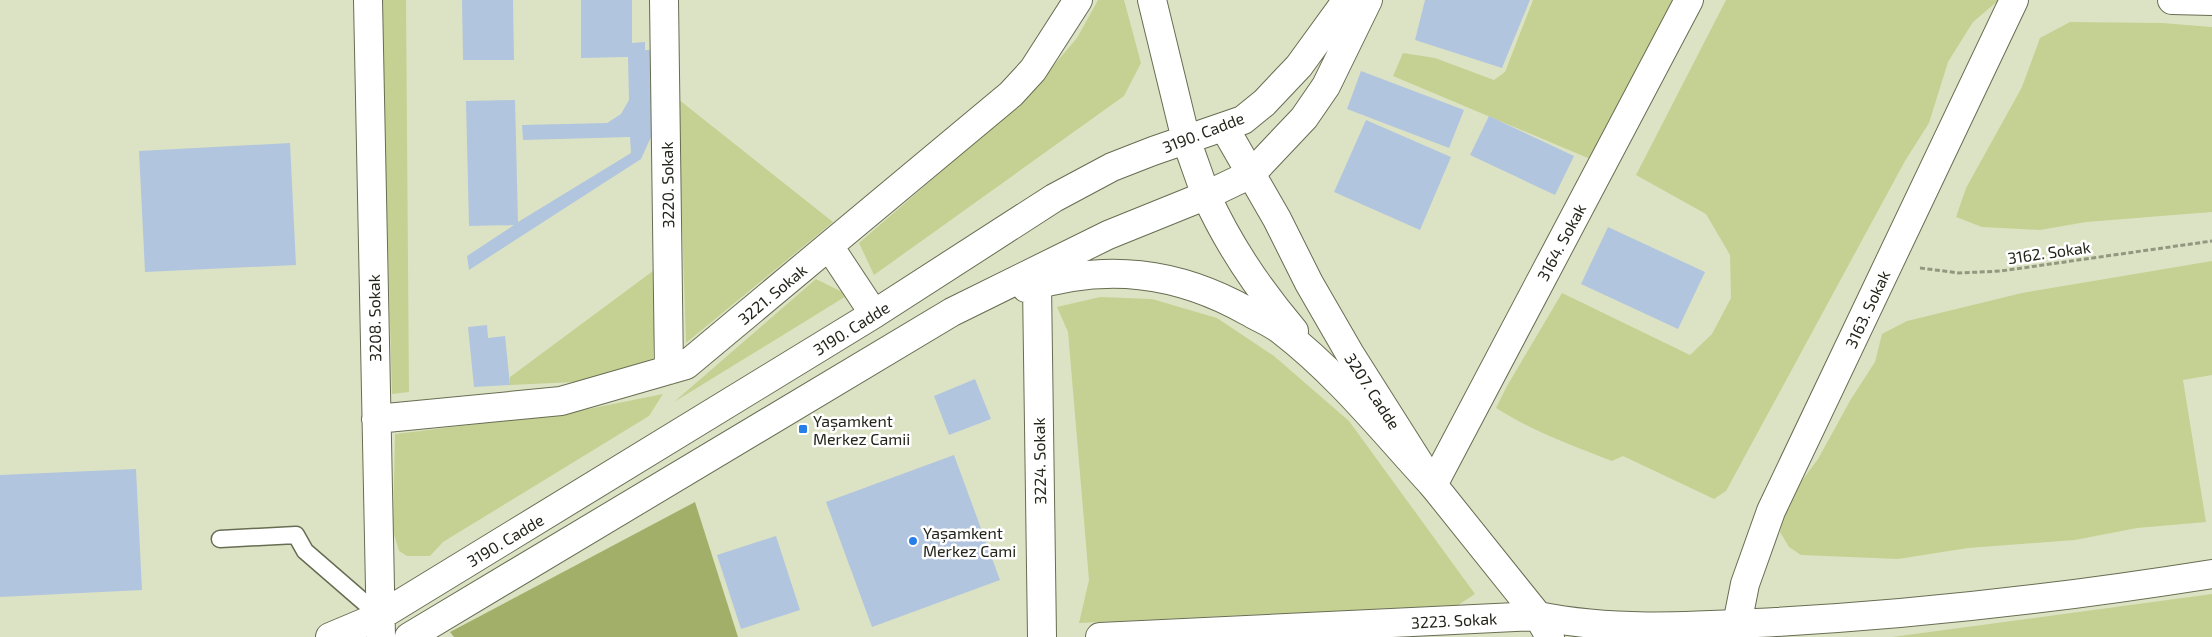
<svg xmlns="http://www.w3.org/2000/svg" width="2212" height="637" viewBox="0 0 2212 637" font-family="'Exo 2',sans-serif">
<rect width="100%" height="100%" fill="#dce3c4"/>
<path fill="#c5d192" d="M 381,0 L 406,0 L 409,392 L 392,394 Z
M 1098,0 L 1124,0 L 1141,63 L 1124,96 L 874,275 L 859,243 L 1025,99 L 1077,38 Z
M 1533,0 L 1676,0 L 1595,161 L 1393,76 L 1403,53 L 1435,58 L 1494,80 L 1505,72 Z
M 1726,0 L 1999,0 L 1973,22 L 1948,62 L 1929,123 L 1905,161 L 1726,491 L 1714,499 L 1623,456 L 1612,461 C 1572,445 1532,431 1496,408 L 1507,386 L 1562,293 L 1690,355 L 1712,334 L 1731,298 L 1730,255 L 1706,214 L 1636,175 Z
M 2070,22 L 2162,23 L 2212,27 L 2212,212 L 2086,222 L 2040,230 L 1982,227 L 1956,217 L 1966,188 L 2022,87 L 2040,38 Z
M 678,99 L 833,222 L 686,343 Z
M 2212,261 L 2212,375 L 2183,380 L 2206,522 L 2137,528 L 2075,540 L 1968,548 L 1898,559 L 1801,555 L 1789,547 L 1780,532 L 1789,498 L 1818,459 L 1851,399 L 1875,362 L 1882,334 L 1907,321 L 2022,293 Z
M 657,268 L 653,359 L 575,382 L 510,385 L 510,377 Z
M 816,279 L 848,295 L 674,402 Z
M 1100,297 L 1152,299 L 1217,318 L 1274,356 L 1349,421 L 1475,594 L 1458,605 L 1079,623 L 1089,580 L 1068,332 L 1057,307 Z
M 663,394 L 649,416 L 443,542 L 430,556 L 407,556 L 399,551 L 393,531 L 395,434 L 568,413 Z
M 2212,594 L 2212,637 L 1892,637 Z"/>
<path fill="#a2af69" d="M 695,502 L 738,637 L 454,637 L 450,632 Z"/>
<path fill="#b2c5de" d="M 462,0 L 513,0 L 514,60 L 463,60 Z
M 581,0 L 632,0 L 632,43 L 645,42 L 645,50 L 650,50 L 652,135 L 641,159 L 469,270 L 467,256 L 514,225 L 469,226 L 466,101 L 515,100 L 518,222 L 631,153 L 630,137 L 523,140 L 522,125 L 607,123 L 621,114 L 629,100 L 628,57 L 581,58 Z
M 1425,0 L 1530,0 L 1502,68 L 1415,40 Z
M 1361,71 L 1464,110 L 1449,148 L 1347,109 Z
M 1489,116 L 1574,156 L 1555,195 L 1470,155 Z
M 1366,120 L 1451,157 L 1420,230 L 1334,192 Z
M 290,143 L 296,265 L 145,272 L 139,151 Z
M 1608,227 L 1705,272 L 1678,329 L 1581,284 Z
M 487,325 L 488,338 L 505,336 L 510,385 L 474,387 L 468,327 Z
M 975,379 L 991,419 L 949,435 L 934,396 Z
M 954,455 L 1000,580 L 872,627 L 826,502 Z
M 136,469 L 142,590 L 0,597 L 0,475 Z
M 776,536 L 800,610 L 741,629 L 717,555 Z"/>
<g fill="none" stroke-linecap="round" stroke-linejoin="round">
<defs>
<path id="service" d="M 220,539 L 296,535 L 305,551 L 380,616"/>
<path id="minor" d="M 368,0 L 381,637
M 664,0 L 669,370
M 2172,0 L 2212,1
M 1186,140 C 1193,158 1199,177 1206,195 C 1228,244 1260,291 1294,331
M 829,246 L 874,314
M 1037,285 L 1042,637
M 1026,288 C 1105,263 1177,271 1249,312 C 1259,318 1272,323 1282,331 C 1338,374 1385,433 1433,485 L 1689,0
M 376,419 L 561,401 L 686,365 L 1011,94 L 1033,70 L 1078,0
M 1737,624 L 1745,584 L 1771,511 L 2014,0
M 330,637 L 380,616 L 874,314 L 1054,198 L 1112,167 L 1153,151 L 1243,120 L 1264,103 L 1299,66 L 1347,0
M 409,637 L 952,312 L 1108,235 L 1207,195 L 1251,174 L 1304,118 L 1326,86 L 1368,0
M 1100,637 L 1538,616 L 1550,637"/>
<path id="tertiary" d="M 1152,0 L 1186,140
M 1224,127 L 1277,219 L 1309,283 L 1350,354 L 1433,485 L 1538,616 C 1617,632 1696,626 1776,622 C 1922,614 2067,597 2212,574"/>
</defs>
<use href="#service" stroke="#676d52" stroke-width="19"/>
<use href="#minor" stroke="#676d52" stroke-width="30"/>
<use href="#tertiary" stroke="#676d52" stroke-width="30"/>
<path stroke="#929780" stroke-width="3" stroke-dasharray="5 2.5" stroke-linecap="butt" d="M 1920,268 L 1959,273 L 2001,271 L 2212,241"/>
<use href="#service" stroke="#fff" stroke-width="16"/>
<use href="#minor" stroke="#fff" stroke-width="28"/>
<use href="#tertiary" stroke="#fff" stroke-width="28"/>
</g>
<g fill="#267ee8" stroke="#fff" stroke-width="2">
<rect x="798" y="424" width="10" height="10" rx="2.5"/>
<circle cx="913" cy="541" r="5"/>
</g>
<g text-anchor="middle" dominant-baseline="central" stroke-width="5" stroke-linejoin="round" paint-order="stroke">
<g font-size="16" fill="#23251a" stroke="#fff">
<text transform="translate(1203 132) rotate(-21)">3190. Cadde</text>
<text transform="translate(667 185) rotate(-91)">3220. Sokak</text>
<text transform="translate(1561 242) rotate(-62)">3164. Sokak</text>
<text transform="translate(2049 252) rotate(-8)">3162. Sokak</text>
<text transform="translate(772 294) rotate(-40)">3221. Sokak</text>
<text transform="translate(1867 309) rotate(-65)">3163. Sokak</text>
<text transform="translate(374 318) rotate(-91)">3208. Sokak</text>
<text transform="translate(851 328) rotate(-32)">3190. Cadde</text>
<text transform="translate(1373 391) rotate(57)">3207. Cadde</text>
<text transform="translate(1039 461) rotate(-91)">3224. Sokak</text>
<text transform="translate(505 540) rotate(-31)">3190. Cadde</text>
<text transform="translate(1454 620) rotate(-3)">3223. Sokak</text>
</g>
<g font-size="16" fill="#23251a" stroke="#fff" text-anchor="start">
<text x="813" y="420">Yaşamkent<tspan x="813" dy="18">Merkez Camii</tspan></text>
<text x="923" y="532">Yaşamkent<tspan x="923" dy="18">Merkez Cami</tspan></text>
</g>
</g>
</svg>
